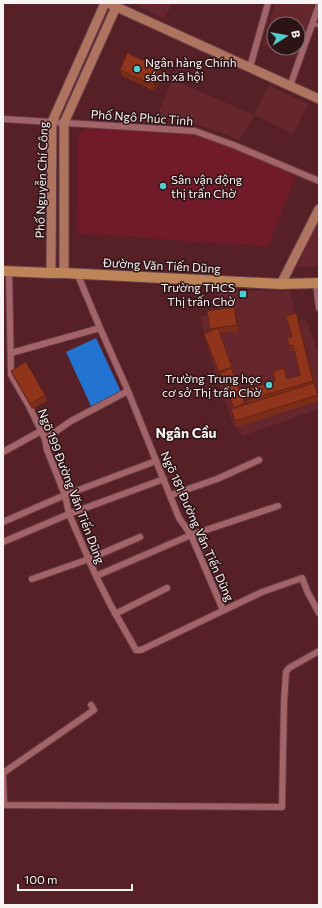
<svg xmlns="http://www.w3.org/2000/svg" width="322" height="908" viewBox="0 0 322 908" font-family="Commissioner,sans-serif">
<rect width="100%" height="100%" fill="#562026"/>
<path fill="#65262e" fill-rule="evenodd" d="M 134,3 L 173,3 L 164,19 Z
M 275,3 L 319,3 L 302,58 L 263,46 ZM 274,24 L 298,24 L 298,48 L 274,48 Z
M 173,80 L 254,115 L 269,85 L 308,104 L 293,134 L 255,115 L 239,140 L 206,127 L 192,123 L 155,120 Z
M 319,218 L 319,266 L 297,267 Z
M 218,291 L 290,291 L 297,320 L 306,320 L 319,356 L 319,409 L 242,436 L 233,424 L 211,361 L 200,317 L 218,312 Z"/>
<path fill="#711a29" d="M 86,127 L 196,134 L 226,145 L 296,176 L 268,247 L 77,233 L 78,138 Z"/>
<path fill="#2373d0" d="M 96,338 L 121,392 L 91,406 L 66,352 Z"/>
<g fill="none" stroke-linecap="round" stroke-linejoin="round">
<defs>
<path id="lane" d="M 312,23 L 319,26"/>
<path id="street" d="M 250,67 L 268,3
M 290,86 L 319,5
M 3,119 L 195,131 L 236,146 L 319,181
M 9,271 L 11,375 L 29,406 L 45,439 L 47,450 L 65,495 L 69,514 L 96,576 L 110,604 L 136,650 L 141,650 L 262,592 L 302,578 L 308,593 L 319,613
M 77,273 L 100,328 L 128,391 L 179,518 L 191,535 L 223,610
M 316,283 L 319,308
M 11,353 L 100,328
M 45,439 L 71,421 L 128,391
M 3,452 L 41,431
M 171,495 L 217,479 L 259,460
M 3,522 L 65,495 L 156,461
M 3,542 L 69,514 L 164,479
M 96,576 L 191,535 L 278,506
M 32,579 L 89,559 L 140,537
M 115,614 L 167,588
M 3,776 L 3,773 L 94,710 L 91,705
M 3,777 L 4,805
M 3,805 L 282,807 L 284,703 L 286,672 L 289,668 L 319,651"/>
<path id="secondary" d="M 110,4 L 319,99
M 51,273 L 52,122 L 105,3
M 64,273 L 64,123 L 116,7
M 281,284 L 319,209"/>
<path id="primary" d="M 3,271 L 51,273 L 64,273 L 281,284 L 319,283"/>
</defs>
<use href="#lane" stroke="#673d46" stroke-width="5"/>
<use href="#street" stroke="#673d46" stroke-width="8"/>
<use href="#secondary" stroke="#673d46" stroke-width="11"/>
<use href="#primary" stroke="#673d46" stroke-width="12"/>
<use href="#lane" stroke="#a26468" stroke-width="3"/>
<use href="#street" stroke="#a26468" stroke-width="6"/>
<use href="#secondary" stroke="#af745f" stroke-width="9"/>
<use href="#primary" stroke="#bc8457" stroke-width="10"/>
</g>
<path fill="#7c2d18" d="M 120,70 L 163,74 L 155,91 L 122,76 Z
M 234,307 L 236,313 L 239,331 L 219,333 L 234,372 L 233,373 L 245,405 L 248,404 L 247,400 L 275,381 L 284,368 L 287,379 L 300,375 L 294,351 L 291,351 L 289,346 L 292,337 L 296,313 L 298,319 L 315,384 L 319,398 L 319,401 L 237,427 L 231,409 L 234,409 L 222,377 L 221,378 L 204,334 L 211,331 L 210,329 Z
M 11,371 L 45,395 L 47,401 L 32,409 L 13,376 Z"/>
<path fill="#652414" d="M 160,68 L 163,74 L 155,91 L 153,85 Z
M 234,307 L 236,313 L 239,331 L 237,325 Z
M 296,313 L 298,319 L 315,384 L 319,398 L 313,381 Z"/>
<path fill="#90341c" stroke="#652414" d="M 127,53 L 160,68 L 153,85 L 120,70 Z
M 234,307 L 237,325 L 210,329 L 207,311 Z
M 296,313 L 313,381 L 247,400 L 244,390 L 275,381 L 273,371 L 284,368 L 287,379 L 300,375 L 293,345 L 289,346 L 287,338 L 292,337 L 286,316 Z
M 218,328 L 232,367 L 219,372 L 204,334 Z
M 26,362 L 45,395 L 30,404 L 11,371 Z
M 231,368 L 245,403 L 234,408 L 220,373 Z
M 314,383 L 318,395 L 235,421 L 231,409 Z"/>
<g fill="#52cdcd" stroke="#2c1315" stroke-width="1.5">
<circle cx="137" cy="69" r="4"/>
<circle cx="163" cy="186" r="4"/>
<rect x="239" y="290" width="8" height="8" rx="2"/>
<circle cx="269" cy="385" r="4"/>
</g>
<g text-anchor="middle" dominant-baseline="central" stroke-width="3" stroke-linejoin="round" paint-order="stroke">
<g font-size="12" fill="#faf3f3" stroke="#2c1315" text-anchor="start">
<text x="145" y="62">Ngân hàng Chính<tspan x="145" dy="14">sách xã hội</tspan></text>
<text x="171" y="179">Sân vận động<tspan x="171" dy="14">thị trấn Chờ</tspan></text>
<text x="235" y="287" text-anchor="end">Trường THCS<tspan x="235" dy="14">Thị trấn Chờ</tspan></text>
<text x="261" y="378" text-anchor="end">Trường Trung học<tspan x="261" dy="14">cơ sở Thị trấn Chờ</tspan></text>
</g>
<g font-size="12" fill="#faf3f3" stroke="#2c1315">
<text transform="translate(142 117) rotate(4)">Phố Ngô Phúc Tinh</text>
<text transform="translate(41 180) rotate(-88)">Phố Nguyễn Chí Công</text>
<text transform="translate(162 265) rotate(3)">Đường Văn Tiến Dũng</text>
<text transform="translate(72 486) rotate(69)">Ngõ 199 Đường Văn Tiến Dũng</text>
<text transform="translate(198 526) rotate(66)">Ngõ 181 Đường Văn Tiến Dũng</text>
</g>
<g font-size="14" font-weight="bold" fill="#faf3f3" stroke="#2c1315">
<text x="186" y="432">Ngân Cầu</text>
</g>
</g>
<rect width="322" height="908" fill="none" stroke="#faf3f3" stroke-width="8"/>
<g transform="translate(286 36) rotate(79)"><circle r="19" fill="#2c1315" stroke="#7e6d6e"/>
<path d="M0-3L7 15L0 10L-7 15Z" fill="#52cdcd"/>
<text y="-6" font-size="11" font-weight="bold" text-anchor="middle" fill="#faf3f3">B</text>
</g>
<path d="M18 884v6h114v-6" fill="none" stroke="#faf3f3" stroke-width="2"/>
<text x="24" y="884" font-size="12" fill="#faf3f3" stroke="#2c1315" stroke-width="3" paint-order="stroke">100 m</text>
</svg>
